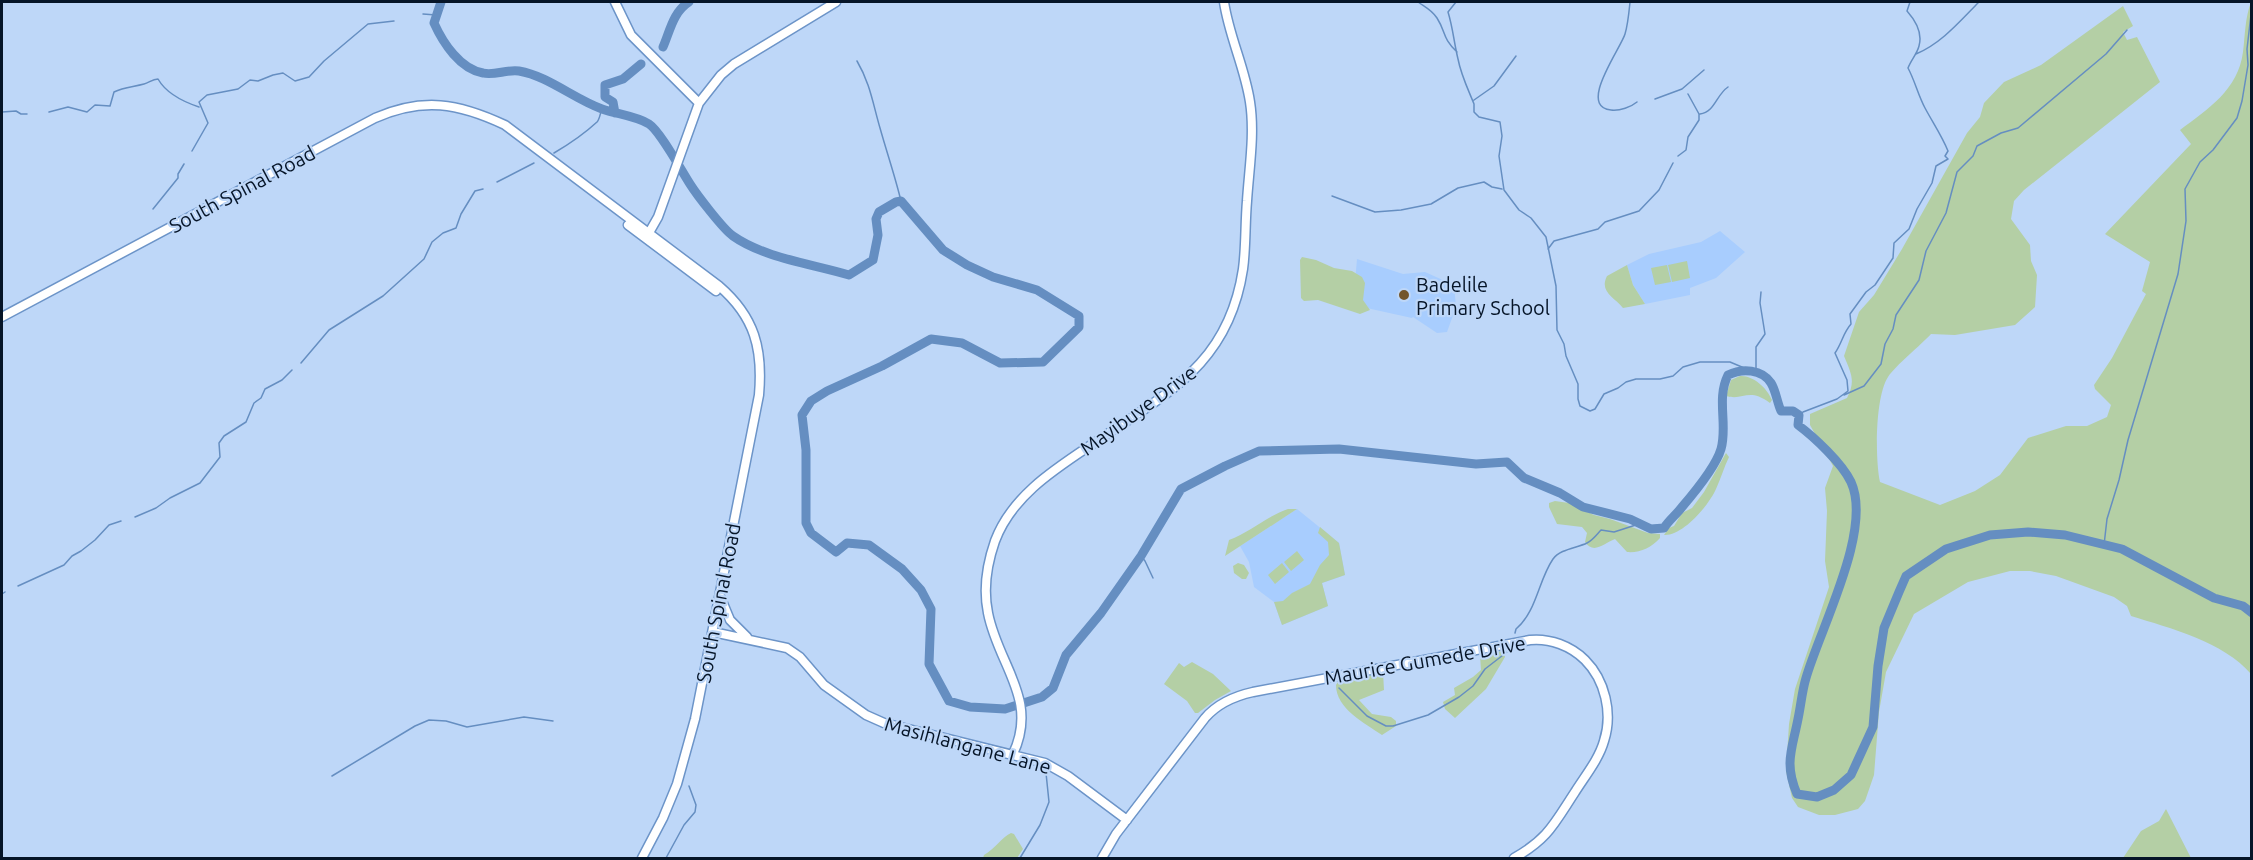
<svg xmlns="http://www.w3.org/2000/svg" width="2253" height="860" viewBox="0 0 2253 860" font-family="Ubuntu,sans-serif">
<rect width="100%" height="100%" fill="#bed7f8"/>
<path fill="#a8cdfe" d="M 1720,231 L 1745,252 L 1716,278 L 1690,288 L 1690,295 L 1645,304 L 1633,285 L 1627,265 L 1649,254 L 1701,242 Z
M 1357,259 L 1403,274 L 1425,272 L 1454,285 L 1456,307 L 1447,332 L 1437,333 L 1413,317 L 1412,318 L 1353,305 Z
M 1297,509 L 1339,543 L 1345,575 L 1322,583 L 1328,606 L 1282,625 L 1274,602 L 1254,587 L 1249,562 L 1240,546 Z"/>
<path fill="#b4cfa5" d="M 2251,2 L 2251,674 C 2224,642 2170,628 2131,616 L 2127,606 L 2114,597 L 2056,576 L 2030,571 L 2010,571 L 1968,582 L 1914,614 L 1886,672 L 1879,712 L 1874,775 L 1865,801 L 1858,809 L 1835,815 L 1819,815 L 1798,807 L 1792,798 L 1786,771 L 1789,724 L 1795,689 L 1829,587 L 1825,561 L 1827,511 L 1825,488 L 1833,466 L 1810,425 L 1810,414 L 1847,398 C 1856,381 1851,373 1844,356 L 1859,312 L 1874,295 L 1902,249 L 1967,133 L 1980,117 L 1984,103 L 2004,82 L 2041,65 L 2123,6 L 2133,26 L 2123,32 L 2127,40 L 2137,37 L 2160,82 L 2024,190 L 2014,201 L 2011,219 L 2030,245 L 2031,261 L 2037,275 L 2035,307 L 2015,325 L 1955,335 L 1931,334 C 1921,345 1895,366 1888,377 C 1875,397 1875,459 1880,482 L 1940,505 L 1975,491 L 2000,475 L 2028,438 L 2066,426 L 2087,426 L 2107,417 L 2111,405 L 2095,389 L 2094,385 L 2112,358 L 2146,294 L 2142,291 L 2150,262 L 2105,234 L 2191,144 L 2180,130 C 2208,109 2238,90 2243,52 C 2245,35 2245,18 2251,2 Z
M 1302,257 L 1316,260 L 1334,268 L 1352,271 L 1362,277 L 1365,283 L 1363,300 L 1370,310 L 1360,314 L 1318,300 L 1304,301 L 1301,298 L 1300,260 Z
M 1687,261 L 1690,278 L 1672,282 L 1668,265 Z
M 1627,265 L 1633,285 L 1645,304 L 1623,308 C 1614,297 1599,292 1607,276 Z
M 1667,265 L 1671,282 L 1655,285 L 1651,268 Z
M 1740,376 C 1753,375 1767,388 1772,400 L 1770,403 C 1748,387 1744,401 1726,396 L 1731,380 Z
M 1726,453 L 1729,457 C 1724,467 1721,478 1716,489 C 1709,505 1683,536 1664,535 L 1669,528 L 1674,526 L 1682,513 L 1692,508 L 1704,492 Z
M 1555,501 L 1569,503 L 1594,515 L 1610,519 L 1648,533 L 1660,534 L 1660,538 C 1651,548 1640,553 1627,552 L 1615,539 C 1604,543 1594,555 1585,542 L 1587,533 L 1582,527 L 1557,524 L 1549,507 L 1549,503 Z
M 1288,509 L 1297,509 L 1225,556 L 1229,540 C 1250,532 1267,516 1288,509 Z
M 1320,527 L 1339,543 L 1345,575 L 1322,583 L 1328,606 L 1282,625 L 1274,602 L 1283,601 L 1292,593 L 1310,584 L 1320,565 L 1329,555 L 1328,542 L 1318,533 Z
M 1297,551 L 1304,560 L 1291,571 L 1284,562 Z
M 1238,563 L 1244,565 L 1249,573 L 1246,579 L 1242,579 L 1234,573 L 1233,566 Z
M 1282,563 L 1289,572 L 1275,584 L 1268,575 Z
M 1502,651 L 1504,652 L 1505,657 L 1486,689 L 1455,718 L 1445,709 L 1443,702 L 1455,695 L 1454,688 L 1473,677 L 1481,670 L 1480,655 Z
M 1192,662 L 1213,674 L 1231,691 L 1215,700 L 1198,713 L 1195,713 L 1187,701 L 1164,684 L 1179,663 L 1184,667 Z
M 1383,672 L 1384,690 L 1359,700 L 1372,714 L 1391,717 L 1396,721 L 1396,726 L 1382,735 C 1365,723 1336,709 1336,685 L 1339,680 Z
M 2166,809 L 2191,858 L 2123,858 L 2141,831 L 2159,821 Z
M 1011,833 L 1014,834 L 1023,849 L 1017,858 L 983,858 L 984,855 C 996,848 1001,838 1011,833 Z"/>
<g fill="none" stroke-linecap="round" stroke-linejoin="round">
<path stroke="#658ec1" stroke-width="1.5" d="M 1418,2 C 1425,7 1432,10 1437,18 C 1446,32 1442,38 1457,52
M 1456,2 L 1448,12 C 1453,28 1454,43 1458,59 C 1461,75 1468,89 1474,104 L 1474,112 L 1479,117 L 1500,122 L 1502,136 L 1499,156 L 1504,190 L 1519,210 L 1531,218 L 1546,237 L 1556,286 L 1557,330 L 1564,344 L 1566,356 L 1578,384 L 1578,399 L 1580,406 L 1590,411 L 1595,409 L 1604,394 L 1618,388 L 1626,382 L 1636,379 L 1660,379 L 1673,376 L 1683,367 L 1700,362 L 1730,362 L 1749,370
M 1630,2 C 1629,12 1628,24 1625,34 C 1621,48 1577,107 1611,110 C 1620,111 1631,107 1637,102
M 423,14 L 436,15
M 1916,54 C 1942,43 1960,21 1979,2
M 857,61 C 870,83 873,104 880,128 C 887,153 895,176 901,201
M 1655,99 L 1682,89 L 1704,70
M 1474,100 L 1494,86 L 1516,56
M 2,112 L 16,111 L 21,114 L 27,114
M 49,112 L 68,107 L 87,112 L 95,105 L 110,106 L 114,92 C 124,87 133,87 144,84 C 149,83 152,79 158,79 C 166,93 184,102 199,107
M 1700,114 C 1715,112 1716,95 1728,87
M 192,151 L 208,123 L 199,102 L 207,95 L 238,89 L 250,80 L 258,81 L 273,75 L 283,73 L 295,81 L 309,77 L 324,61 L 368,24 L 394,21
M 554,153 C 571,143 583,135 597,122 C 600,119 600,113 602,109
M 1678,156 L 1686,150 L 1688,137 L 1699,120 L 1699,114 L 1688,94
M 497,182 L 534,163
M 1332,196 L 1375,212 L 1401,210 L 1431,204 L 1458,188 L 1484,182 L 1492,187 L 1502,189
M 153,209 L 178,178 L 178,174 L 184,164
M 1548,249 L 1554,241 L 1598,229 L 1605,222 L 1639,211 L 1659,190 L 1673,163
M 301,363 L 329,330 L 383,296 L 424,259 L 432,242 L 443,233 L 456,228 L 461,214 L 475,191 L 483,189
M 1756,372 L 1756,347 L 1765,334 L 1760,303 L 1761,292
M 1844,395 L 1864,386 L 1881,364 L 1885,344 L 1893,329 L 1896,315 L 1919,280 L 1926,251 L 1946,213 L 1957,172 L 1973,156 L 1977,146 L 2001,133 L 2018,128 L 2106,54 L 2127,30
M 1799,415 L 1803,412 L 1837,399 L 1848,391 L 1847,380 L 1835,353 C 1842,343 1843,333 1851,324 L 1850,314 L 1866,292 L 1875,285 L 1893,258 L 1894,243 L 1909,229 L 1917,209 L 1932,183 L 1936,166 L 1948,159 L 1945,156 L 1948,151 C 1942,136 1933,123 1925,108 C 1918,95 1915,81 1908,68 C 1911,60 1917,54 1919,46 C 1923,32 1915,20 1907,11 L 1910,2
M 135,517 L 156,508 L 170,498 L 200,483 L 220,457 L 219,443 L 224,436 L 246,422 L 254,403 L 261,398 L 265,389 L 282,380 L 292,370
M 2104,545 L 2107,519 L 2119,480 L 2128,440 L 2178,274 L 2186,221 L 2185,189 L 2200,162 L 2213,150 L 2237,118 L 2242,101 L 2248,65 L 2247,49 L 2252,6
M 1141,556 L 1145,561 L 1153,578
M 18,586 L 64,565 L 72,556 L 81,551 L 95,540 L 109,525 L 121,521
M 2,594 L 5,592
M 1515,633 L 1516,629 C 1537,611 1538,581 1553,559 C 1560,549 1577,548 1587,543 C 1593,540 1597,534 1601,530 L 1614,532 L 1642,523
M 1339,688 L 1367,716 L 1386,726 L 1393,726 L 1428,715 L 1459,697 L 1473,686 L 1485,669 L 1507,652
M 332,776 L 415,726 L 429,720 L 446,721 L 467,727 L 524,717 L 553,721
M 666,858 L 684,825 L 695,812 L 696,805 L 689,786
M 1020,858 L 1040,825 L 1049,802 L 1046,773 L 1035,765"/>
<path stroke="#658ec1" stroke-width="9" d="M 441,2 L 434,23 C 443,43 460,69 483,73 C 494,76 507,69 519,71 C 548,76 574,99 602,109 C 616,114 636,116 649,124 C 660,131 681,170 690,184 C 697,195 723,229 733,236 C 764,258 813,264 849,275 L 873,260 L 878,235 L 876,219 L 879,212 L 896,202 L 901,201 L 943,250 L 967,265 L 993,277 L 1037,290 L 1079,316 L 1079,327 L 1043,362 L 1000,363 L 962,343 L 931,339 L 882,366 L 827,391 L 811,401 L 802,415 L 806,450 L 806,523 L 811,533 L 836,552 L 847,543 L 869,545 L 902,569 L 921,590 L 931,609 L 929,664 L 949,701 L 970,707 L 1005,709 L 1042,697 L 1053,688 L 1066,655 L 1101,613 L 1141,556 L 1181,489 L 1225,466 L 1259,451 L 1339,449 L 1476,464 L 1507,462 L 1524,478 L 1560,493 L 1583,507 L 1630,519 L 1651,529 L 1664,528 C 1669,520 1676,515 1682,507 C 1694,493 1716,466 1721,449 C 1728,425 1716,399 1728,375 C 1742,368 1762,369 1771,383 C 1776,391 1777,402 1781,411 L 1793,411 L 1799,415 L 1798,425 C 1814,437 1842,463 1851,482 C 1873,530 1820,629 1806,678 C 1802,691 1801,705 1798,719 C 1792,750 1784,763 1797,794 L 1817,797 L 1834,790 L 1851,775 L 1873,727 L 1878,666 L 1884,628 L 1899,592 L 1906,576 L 1946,549 L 1990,535 L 2028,532 L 2065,535 L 2122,549 L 2214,598 L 2243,606 L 2252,613
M 663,47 C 670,31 673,12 689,2
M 615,113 L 613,102 L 605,97 L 605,85 L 623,79 L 641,64"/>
<defs>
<path id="secondary" d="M 615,2 L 631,35 L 699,103
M 628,225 L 716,291
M 646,238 L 658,217 L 699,103 L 721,75 L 734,64 L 836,2
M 2,317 L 375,118 C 423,97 458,103 505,125 L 719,286 C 755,317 763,349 759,395 L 695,719 L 677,784 L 663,818 L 642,858
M 720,596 L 730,620 L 747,637
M 713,632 L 787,648 L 800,657 L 824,685 L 866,715 L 884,723 L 1045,763 L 1068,776 L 1127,820
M 1013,754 C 1039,699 998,665 988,613 C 983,589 987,564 995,541 C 1013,493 1060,466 1100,439 C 1171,391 1229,362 1243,269 C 1246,247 1245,224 1247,201 C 1249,169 1255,134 1250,102 C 1245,68 1229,36 1224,2
M 1102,858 L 1116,834 L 1205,718 C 1217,704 1235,696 1253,692 L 1530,640 C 1550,638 1571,646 1585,660 C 1605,680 1613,713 1604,741 C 1599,759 1585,776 1575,792 C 1554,824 1548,839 1514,858"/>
</defs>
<use href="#secondary" stroke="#6c94c8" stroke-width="11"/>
<use href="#secondary" stroke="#fff" stroke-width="8"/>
</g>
<circle fill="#73552a" stroke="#bed7f8" stroke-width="2" cx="1404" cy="295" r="6"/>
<g text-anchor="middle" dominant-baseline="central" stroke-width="4.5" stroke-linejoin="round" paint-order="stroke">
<g font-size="20" fill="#061528" stroke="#bed7f8">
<text transform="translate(242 189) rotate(-28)">South Spinal Road</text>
<text transform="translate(1138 410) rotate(-36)">Mayibuye Drive</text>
<text transform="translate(718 603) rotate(-79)">South Spinal Road</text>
<text transform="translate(1425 660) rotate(-10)">Maurice Gumede Drive</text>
<text transform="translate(968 745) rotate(15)">Masihlangane Lane</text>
</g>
<g font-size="20" fill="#061528" stroke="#bed7f8" text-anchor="start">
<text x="1416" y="284">Badelile<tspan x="1416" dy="23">Primary School</tspan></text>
</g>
</g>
<rect width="2253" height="860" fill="none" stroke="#061528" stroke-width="6"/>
</svg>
